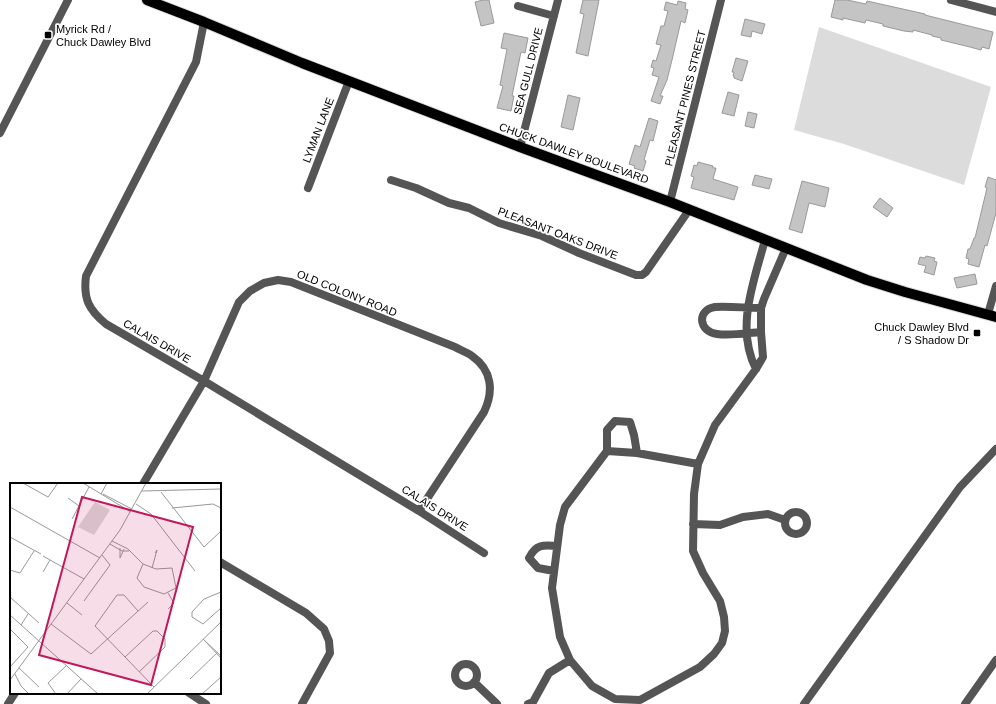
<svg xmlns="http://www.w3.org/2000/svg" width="996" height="704" viewBox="0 0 996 704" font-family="Helvetica,sans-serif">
<rect width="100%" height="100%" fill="#fff"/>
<path fill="#dcdcdc" d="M 819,27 L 991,87 L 964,185 L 844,144 L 794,130 Z"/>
<path fill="#c4c4c4" stroke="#999" d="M 483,0 L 489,0 L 494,23 L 481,26 L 475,2 Z
M 583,0 L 599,0 L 588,56 L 576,53 L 584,14 L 580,13 Z
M 835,0 L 847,0 L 866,4 L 867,1 L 925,14 L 925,15 L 993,32 L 989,49 L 982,47 L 981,50 L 970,47 L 941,40 L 941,38 L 932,36 L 932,35 L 913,30 L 913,32 L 904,31 L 883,26 L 883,24 L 866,20 L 865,23 L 843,18 L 843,20 L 831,17 Z
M 678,1 L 686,3 L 685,9 L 688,10 L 685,23 L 681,21 L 672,60 L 667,80 L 660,96 L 663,96 L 660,104 L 651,101 L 659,77 L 652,75 L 654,68 L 651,67 L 653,60 L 656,61 L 661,45 L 656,44 L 661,26 L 664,26 L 668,11 L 664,10 L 666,2 L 677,5 Z
M 745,19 L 765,24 L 762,34 L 752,31 L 751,37 L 741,35 Z
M 504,33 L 528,38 L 525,53 L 521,52 L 512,96 L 514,96 L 511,111 L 497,108 L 503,86 L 500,85 L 507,49 L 501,48 Z
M 736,58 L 748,61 L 742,81 L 734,78 L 734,76 L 733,76 L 734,72 L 732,72 Z
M 728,92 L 739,95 L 734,116 L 722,113 Z
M 568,95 L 580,98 L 573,130 L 561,127 Z
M 748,112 L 757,114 L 754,128 L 745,126 Z
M 649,118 L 658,121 L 653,141 L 650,140 L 644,160 L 646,161 L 643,171 L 634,168 L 635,166 L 629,164 L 635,145 L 640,147 Z
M 698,162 L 713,166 L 713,168 L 716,168 L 713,179 L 738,187 L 734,200 L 691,188 L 694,177 L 691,176 L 694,165 L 697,166 Z
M 755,175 L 772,179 L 769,189 L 752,185 Z
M 988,177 L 996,180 L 996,213 L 987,246 L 985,245 L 979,267 L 968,264 L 969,259 L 966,258 L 968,249 L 970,249 L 974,238 L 975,238 L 987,188 L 985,187 Z
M 802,181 L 829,188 L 825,207 L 809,203 L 802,233 L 789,229 Z
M 880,198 L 893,208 L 887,217 L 873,207 Z
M 926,256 L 935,258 L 934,261 L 937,262 L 934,275 L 924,272 L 926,266 L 918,264 L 920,257 L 925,258 Z
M 975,274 L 977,284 L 957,288 L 954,278 Z"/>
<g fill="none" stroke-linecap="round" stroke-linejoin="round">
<defs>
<path id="primary" d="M 147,0 L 204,22 L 302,63 L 520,147 L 670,202 L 867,280 L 905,292 L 996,317"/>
</defs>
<use href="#primary" stroke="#dbdbdb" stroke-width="12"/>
<path stroke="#555" stroke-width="8" d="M 951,0 L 996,12
M 518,6 L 554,16
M 204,22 L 196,62 L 86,276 C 83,299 89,310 106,324 L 204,381 L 419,511 L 484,553
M 520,147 L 558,0
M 391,180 L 416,188 L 449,203 L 469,208 L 499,223 L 542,236 L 579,253 L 636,275 L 642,275 L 646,272 L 689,210
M 308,188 L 349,81
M 670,202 L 721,0
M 988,314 L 996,286
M 761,332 C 747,333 731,336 717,334 C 699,332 696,310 715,307 C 728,306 747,308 761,308
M 756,369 C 735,328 754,281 765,240
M 607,451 L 607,430 L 615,421 L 630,422 L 634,435 L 637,453
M 698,464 L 637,453 L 607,451 L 565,507 L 560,525 L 552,588 L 560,637 L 570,660 L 592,686 L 615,699 L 640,700 L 700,667 L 714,654 L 722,643 L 725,631 L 724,617 L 720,601 L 703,573 L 693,551 L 694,494 L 698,464 L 715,425 L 756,369 L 763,357 L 761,332 L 761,308 L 764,299 L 786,248
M 143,484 L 204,381 L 239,302 L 250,291 L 264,283 L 278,280 L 291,282 L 455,347 C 460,350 467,352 472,356 C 492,370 494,391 484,412 L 419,511
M785 523a11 11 0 1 1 22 0a11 11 0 1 1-22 0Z
M 693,524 L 720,525 L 743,517 L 768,514 L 785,520
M 220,562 L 306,613 L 324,629 L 329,641 L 330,653 L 302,704
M 554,571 L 538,568 L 529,558 C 536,544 543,545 557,546
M455 675a11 11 0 1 1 22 0a11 11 0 1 1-22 0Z
M 474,682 L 497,704
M 189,693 L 206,704
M 8,704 L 15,693
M 528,704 L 533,702 L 549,673 L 570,660
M 804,704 L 960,487 L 996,449
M 965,704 L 996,660"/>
<path stroke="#555" stroke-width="8" d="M 0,133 L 68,0"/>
<use href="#primary" stroke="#000" stroke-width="10"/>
</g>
<g fill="#000" stroke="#fff" stroke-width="1.5">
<rect x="44" y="31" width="8" height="8" rx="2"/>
<rect x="973" y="329" width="8" height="8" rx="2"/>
</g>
<g text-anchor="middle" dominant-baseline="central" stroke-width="3.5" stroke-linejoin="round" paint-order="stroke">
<g font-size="11" fill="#000" stroke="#fff" text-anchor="start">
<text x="56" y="29">Myrick Rd /<tspan x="56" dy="13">Chuck Dawley Blvd</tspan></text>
<text x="969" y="327" text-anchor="end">Chuck Dawley Blvd<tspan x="969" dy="13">/ S Shadow Dr</tspan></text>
</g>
<g font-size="11" fill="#000" stroke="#fff">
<text transform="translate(528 71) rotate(-76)">SEA GULL DRIVE</text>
<text transform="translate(685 98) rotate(-76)">PLEASANT PINES STREET</text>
<text transform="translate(318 130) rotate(-69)">LYMAN LANE</text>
<text transform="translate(574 153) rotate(20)">CHUCK DAWLEY BOULEVARD</text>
<text transform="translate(558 233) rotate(21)">PLEASANT OAKS DRIVE</text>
<text transform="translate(347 293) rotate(22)">OLD COLONY ROAD</text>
<text transform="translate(157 341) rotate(30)">CALAIS DRIVE</text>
<text transform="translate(435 508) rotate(32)">CALAIS DRIVE</text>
</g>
</g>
<g transform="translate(10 483)">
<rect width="211" height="211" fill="#fff"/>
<path d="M 85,19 L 100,27 L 84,52 L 68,44 Z" fill="#dcdcdc"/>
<path fill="none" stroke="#999" stroke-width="1" d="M 13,0 L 38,14 L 48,0M 73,0 L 121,29M 132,8 L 211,6M 151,9 L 194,64 L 211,48M 91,11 L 97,0M 93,11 L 122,26M 58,15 L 69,23M 126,21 L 141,31 L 185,88M 0,24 L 90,75M 162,25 L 203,21 L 211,25M 62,36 L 79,4M 0,54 L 31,71M 102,58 L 118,66 L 133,81 L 146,86 L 162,85 L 166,105 L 154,111 L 134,104 L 127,95 L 133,81M 100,61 L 112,68 L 119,68M 110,65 L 110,75 L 114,66M 33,73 L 74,96M 142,85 L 147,67 L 145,70M 0,87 L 10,90 L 24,68M 33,89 L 40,77M 211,109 L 194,116 L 182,129 L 182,134 L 193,141 L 211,125M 0,114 L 29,140M 74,118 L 100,82 L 92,72M 57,120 L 72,132M 158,126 L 164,120 L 158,110M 128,128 L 114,112 L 107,112 L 85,143 L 144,204M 0,132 L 88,211M 41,141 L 81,171 L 138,119M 11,142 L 18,131M 0,146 L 18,164 L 0,184M 193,156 L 211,173M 195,158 L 211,175M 115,174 L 143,148 L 147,148 L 155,156 L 155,164 L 129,189M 9,185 L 29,204M 5,191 L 11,203 L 19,211M 180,196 L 208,169M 0,197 L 110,47 L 136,0M 46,211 L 38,200 L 56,183M 57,211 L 71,196M 137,211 L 211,139M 192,211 L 211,194"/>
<path fill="#c2185b" fill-opacity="0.15" stroke="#c2185b" stroke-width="2" d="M 72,14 L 183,44 L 141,202 L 29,172 Z"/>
<rect width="211" height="211" fill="none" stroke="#000" stroke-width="2"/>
</g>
</svg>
